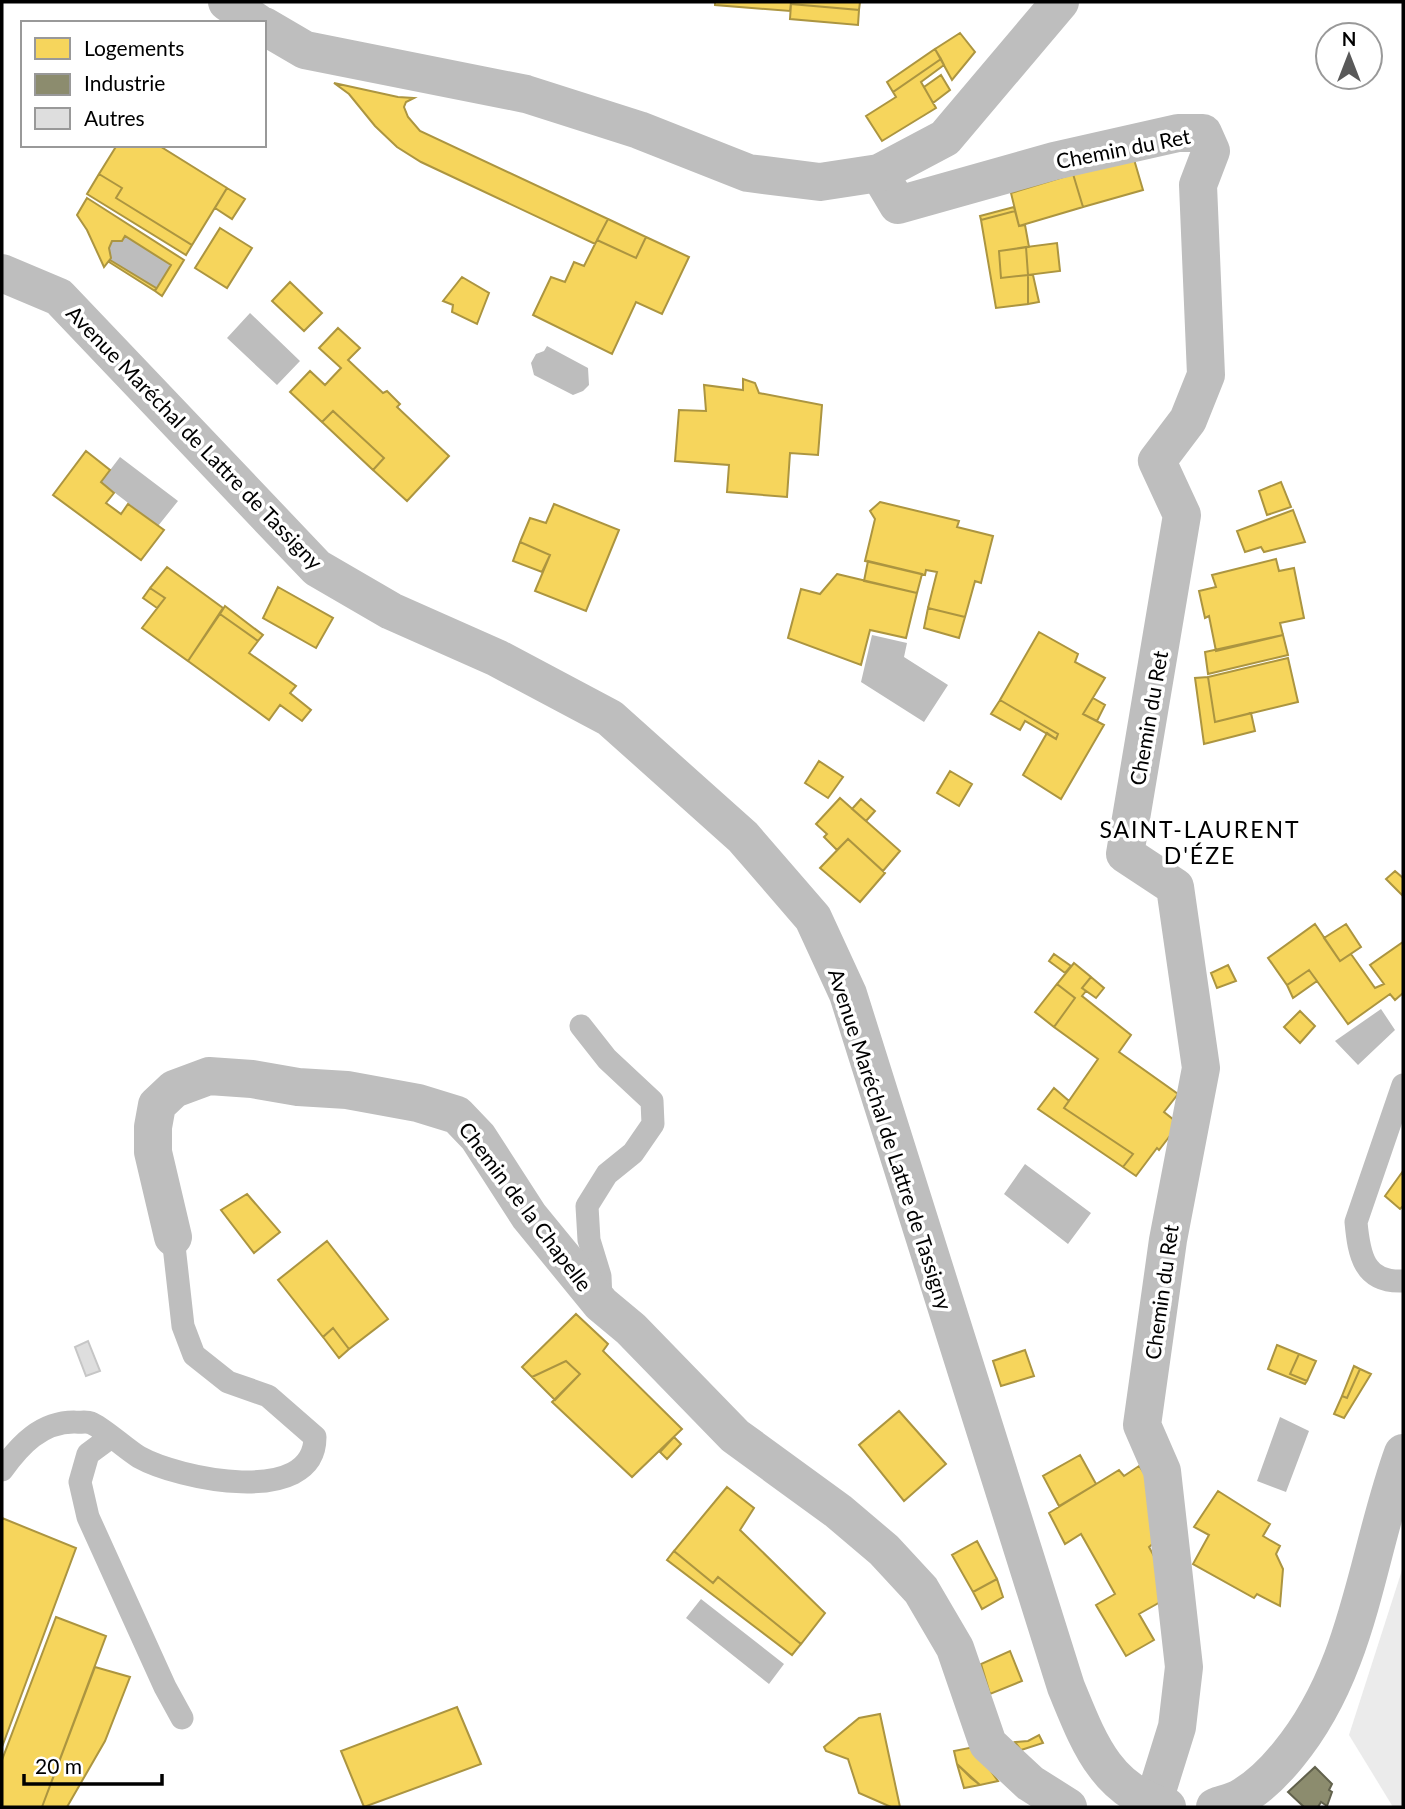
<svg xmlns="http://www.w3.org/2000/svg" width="1405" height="1809" viewBox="0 0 1405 1809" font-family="Lato,sans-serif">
<rect width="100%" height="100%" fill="#fff"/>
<path fill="#ebebeb" d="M 1403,1567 L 1403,1807 L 1393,1807 L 1349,1735 Z"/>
<path fill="#bdbdbd" d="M 125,236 L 171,265 L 156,288 L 110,260 L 109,248 L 112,241 L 122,240 Z
M 250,313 L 300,361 L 277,385 L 227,338 Z
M 547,346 L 588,368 L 589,385 L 583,391 L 573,395 L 534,375 L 531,363 L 536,354 L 544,351 Z
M 120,457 L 178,501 L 158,526 L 101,482 Z
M 872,635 L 907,643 L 904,657 L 948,685 L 924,722 L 861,682 Z
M 1381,1009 L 1395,1030 L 1358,1065 L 1335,1041 Z
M 1025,1164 L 1091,1213 L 1068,1244 L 1004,1194 Z
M 1280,1417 L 1309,1431 L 1286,1492 L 1257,1481 Z
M 701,1599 L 784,1664 L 769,1684 L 686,1618 Z"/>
<path fill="#f6d55c" stroke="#ac9540" stroke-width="2" d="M 715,2 L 791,2 L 790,11 L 715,5 Z
M 791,2 L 860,2 L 859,10 L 791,4 Z
M 791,4 L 859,10 L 858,25 L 790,19 Z
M 960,33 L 975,52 L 952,80 L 935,49 Z
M 935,49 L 941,59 L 893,92 L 887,82 Z
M 941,59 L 944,65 L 921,82 L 936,108 L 882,141 L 866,116 L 896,97 L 893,92 Z
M 941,75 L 950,90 L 933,103 L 924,87 Z
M 334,83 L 398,97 L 414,98 L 406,102 L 404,107 L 408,117 L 420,131 L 608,219 L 595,244 L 421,162 L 397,147 L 375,126 L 349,94 Z
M 117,145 L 158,145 L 227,188 L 192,245 L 116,198 L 122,188 L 99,174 Z
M 1133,156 L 1143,190 L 1083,207 L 1073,174 Z
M 99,174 L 122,188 L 116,198 L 192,245 L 186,255 L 87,194 Z
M 1073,174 L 1083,207 L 1019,226 L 1011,193 Z
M 227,188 L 245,199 L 232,219 L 215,208 Z
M 87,198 L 184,260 L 162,296 L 155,291 L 171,265 L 125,236 L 122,241 L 112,241 L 109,248 L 111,258 L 104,267 L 87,230 L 77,215 Z
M 1014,207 L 1015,211 L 981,220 L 980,216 Z
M 1015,211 L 1019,226 L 1025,225 L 1029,247 L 999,251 L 1001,278 L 1028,275 L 1028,304 L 996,308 L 981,220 Z
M 608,219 L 646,237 L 636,258 L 597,240 Z
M 220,228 L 252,248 L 227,288 L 195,268 Z
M 646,237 L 689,257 L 662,314 L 636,302 L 612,354 L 533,315 L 551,277 L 565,282 L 574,262 L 584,266 L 597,240 L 636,258 Z
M 1057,243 L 1060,271 L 1028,275 L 1026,247 Z
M 1026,247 L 1028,275 L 1001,278 L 999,251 Z
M 110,260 L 156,288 L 155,291 L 109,262 Z
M 1028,275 L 1033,275 L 1039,302 L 1028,304 Z
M 462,277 L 489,293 L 477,324 L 452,312 L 453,305 L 443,301 Z
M 290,282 L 322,313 L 304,331 L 272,301 Z
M 338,328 L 360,348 L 348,360 L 383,393 L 387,391 L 400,404 L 397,407 L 449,456 L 407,501 L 373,470 L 384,458 L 333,411 L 322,422 L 290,392 L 310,371 L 325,385 L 341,368 L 319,348 Z
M 743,379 L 755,383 L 759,393 L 822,405 L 818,455 L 790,453 L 787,497 L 727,492 L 729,465 L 675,461 L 679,410 L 706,411 L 704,385 L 743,390 Z
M 333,411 L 384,458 L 373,470 L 322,422 Z
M 86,451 L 110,470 L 101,482 L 114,493 L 106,503 L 121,514 L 128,504 L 164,530 L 141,560 L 53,495 Z
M 1281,482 L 1291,507 L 1267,515 L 1259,491 Z
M 880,502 L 959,521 L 957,527 L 993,536 L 981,583 L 975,581 L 965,617 L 928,608 L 937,572 L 926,570 L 925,575 L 865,561 L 875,519 L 870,511 Z
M 554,504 L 619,530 L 586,611 L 535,591 L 550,555 L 520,542 L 530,518 L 546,523 Z
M 1293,510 L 1305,542 L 1264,552 L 1261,547 L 1245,552 L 1237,531 Z
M 520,542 L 550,555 L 542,572 L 513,561 Z
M 1276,559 L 1279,571 L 1294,568 L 1304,618 L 1280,623 L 1283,635 L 1216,651 L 1209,616 L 1205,618 L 1199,591 L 1216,587 L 1212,575 Z
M 868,561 L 922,574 L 917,593 L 864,581 Z
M 167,567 L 223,608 L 188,661 L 142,628 L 165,598 L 150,588 Z
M 837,574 L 917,593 L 906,638 L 870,630 L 861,665 L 788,638 L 801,589 L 820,594 Z
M 278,587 L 333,618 L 316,648 L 263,618 Z
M 150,588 L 165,598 L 157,608 L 143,598 Z
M 225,606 L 263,635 L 258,641 L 220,614 Z
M 928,608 L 965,617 L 959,638 L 924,628 Z
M 220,614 L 258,641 L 249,653 L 296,686 L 290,693 L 311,710 L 302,721 L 280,705 L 269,720 L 188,661 Z
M 1039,632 L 1078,654 L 1075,662 L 1105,678 L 1083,714 L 1104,725 L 1061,799 L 1023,775 L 1047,733 L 1056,739 L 1058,734 L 1000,700 Z
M 1283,635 L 1288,655 L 1208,674 L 1205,652 Z
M 1288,658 L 1298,702 L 1215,722 L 1208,677 Z
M 1208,677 L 1215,722 L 1251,713 L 1255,731 L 1204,744 L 1195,678 Z
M 1093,698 L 1105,705 L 1097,721 L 1083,714 Z
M 1000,700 L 1058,734 L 1056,739 L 1025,721 L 1020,730 L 991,714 Z
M 819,761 L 843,777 L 828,798 L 805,783 Z
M 950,771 L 972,784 L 959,806 L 937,793 Z
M 840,798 L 900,851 L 883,871 L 848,839 L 837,850 L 824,837 L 827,834 L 816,824 Z
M 861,799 L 875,811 L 866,821 L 852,809 Z
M 848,839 L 885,873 L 860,902 L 820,868 Z
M 1395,871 L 1403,878 L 1403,896 L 1386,879 Z
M 1315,924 L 1340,961 L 1351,954 L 1375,988 L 1384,984 L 1370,965 L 1403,942 L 1403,993 L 1395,1000 L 1390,994 L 1348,1024 L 1309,970 L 1287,985 L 1268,958 Z
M 1346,924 L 1361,947 L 1340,961 L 1324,938 Z
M 1054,954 L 1071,966 L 1065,973 L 1049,961 Z
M 1074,963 L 1091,977 L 1082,988 L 1086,991 L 1082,996 L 1131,1035 L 1119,1052 L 1178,1094 L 1164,1112 L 1179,1124 L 1159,1150 L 1157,1148 L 1136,1176 L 1123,1167 L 1133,1154 L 1064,1108 L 1098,1059 L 1054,1027 L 1075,998 L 1057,984 Z
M 1228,965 L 1236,981 L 1217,988 L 1211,973 Z
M 1309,970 L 1317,981 L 1293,998 L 1287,985 Z
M 1091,977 L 1104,988 L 1096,998 L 1082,988 Z
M 1057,984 L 1075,998 L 1054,1027 L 1035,1012 Z
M 1300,1011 L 1315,1026 L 1300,1043 L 1284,1027 Z
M 1054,1088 L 1069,1101 L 1064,1108 L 1133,1154 L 1123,1167 L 1038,1109 Z
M 1403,1171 L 1403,1206 L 1400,1209 L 1385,1196 Z
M 247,1194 L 280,1232 L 254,1253 L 221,1210 Z
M 327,1241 L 388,1319 L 349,1349 L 333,1328 L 323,1337 L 278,1280 Z
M 576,1314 L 608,1344 L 603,1351 L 682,1429 L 632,1477 L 552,1402 L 580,1374 L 566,1361 L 532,1377 L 522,1367 Z
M 333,1328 L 349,1349 L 339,1358 L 323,1337 Z
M 1277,1345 L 1299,1354 L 1290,1374 L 1307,1381 L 1305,1384 L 1268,1369 Z
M 1025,1350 L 1034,1376 L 1001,1386 L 993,1361 Z
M 1299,1354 L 1316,1361 L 1307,1381 L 1290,1374 Z
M 566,1361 L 580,1374 L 555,1400 L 532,1377 Z
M 1354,1366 L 1360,1369 L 1347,1398 L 1342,1396 Z
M 1360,1369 L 1371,1374 L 1344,1418 L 1334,1414 L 1342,1396 L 1347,1398 Z
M 899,1411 L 946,1464 L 904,1501 L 859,1445 Z
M 674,1437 L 681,1444 L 667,1459 L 660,1452 Z
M 1080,1455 L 1096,1484 L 1059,1506 L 1043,1476 Z
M 1139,1466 L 1150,1481 L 1155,1542 L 1149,1547 L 1161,1569 L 1169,1597 L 1139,1614 L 1154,1640 L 1126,1656 L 1096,1605 L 1115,1594 L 1081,1534 L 1065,1544 L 1049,1513 L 1119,1470 L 1124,1476 Z
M 727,1487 L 754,1508 L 740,1530 L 825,1613 L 801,1644 L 718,1577 L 713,1583 L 674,1551 Z
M 1218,1491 L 1270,1524 L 1263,1536 L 1280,1546 L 1276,1554 L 1283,1569 L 1280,1606 L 1257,1594 L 1254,1598 L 1193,1564 L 1209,1535 L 1194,1527 Z
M 2,1518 L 76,1548 L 2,1747 Z
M 977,1541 L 997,1579 L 973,1592 L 952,1555 Z
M 674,1551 L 713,1583 L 718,1577 L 801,1644 L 792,1655 L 667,1560 Z
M 997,1579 L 1003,1597 L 982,1609 L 973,1592 Z
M 56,1617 L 106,1636 L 42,1807 L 2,1807 L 2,1760 Z
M 1010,1651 L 1022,1681 L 990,1694 L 981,1664 Z
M 95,1667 L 130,1677 L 105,1741 L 67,1807 L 42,1807 Z
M 457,1707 L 481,1764 L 364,1807 L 341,1751 Z
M 880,1714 L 900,1807 L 891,1807 L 859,1793 L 848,1759 L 826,1751 L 824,1747 L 859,1718 Z
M 1039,1735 L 1043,1743 L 1021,1750 L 1015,1742 L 1028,1741 Z
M 974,1747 L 998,1781 L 980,1785 L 957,1764 L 954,1751 Z
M 957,1764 L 971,1778 L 980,1785 L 964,1788 Z"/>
<path fill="#8c8c6e" stroke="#62624d" stroke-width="2" d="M 1315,1767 L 1332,1784 L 1329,1790 L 1332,1792 L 1327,1806 L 1321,1802 L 1318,1807 L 1304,1807 L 1288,1792 Z"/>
<path fill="#dedede" stroke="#c6c6c6" stroke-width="2" d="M 88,1341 L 100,1371 L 86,1376 L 75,1347 Z"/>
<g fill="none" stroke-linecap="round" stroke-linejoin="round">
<path stroke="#bebebe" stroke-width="23" d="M 581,1026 L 607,1059 L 652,1101 L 653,1124 L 633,1153 L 607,1174 L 587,1206 L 589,1240 L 600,1276 L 601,1300
M 1403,1085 L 1356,1222 C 1359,1255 1364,1283 1403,1281
M 111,1437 L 88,1454 L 80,1482 L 88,1517 L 165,1687 L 182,1718
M 2,1470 C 20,1445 41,1422 74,1422 C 79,1423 86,1421 91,1423 C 102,1427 127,1450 139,1457 C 178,1479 315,1508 315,1437 L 268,1396 L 228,1382 L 194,1355 L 183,1326 L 173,1237"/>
<path stroke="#bebebe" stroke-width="38" d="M 879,173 L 898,205 L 1054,161 L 1178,133 L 1203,133 L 1211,151 L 1198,185 L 1206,375 L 1188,420 L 1157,461 L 1182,515 L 1125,854 L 1175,887 L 1201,1068 L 1168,1240 L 1142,1425 L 1162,1471 L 1184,1667 L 1177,1727 L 1153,1804 L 1147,1807
M 173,1237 L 153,1152 L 153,1127 L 157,1105 L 174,1089 L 209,1076 L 252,1079 L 298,1087 L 347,1090 L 418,1103 L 457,1115 L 478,1137 L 529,1216 L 601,1304 L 631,1329 L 735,1436 L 838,1511 L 884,1550 L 921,1590 L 955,1648 L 988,1744 L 1030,1783 L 1068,1807"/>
<path stroke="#bebebe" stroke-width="38" d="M 227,2 L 258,23
M 264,26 L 305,50 L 526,94 L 639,130 L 748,173 L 820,182 L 879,173 L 945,138 L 1060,2
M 2,273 L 59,297 L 317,568 L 391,611 L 497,658 L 610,718 L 743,837 L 813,918 L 848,994 L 1066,1687 C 1088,1740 1105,1791 1167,1807
M 1215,1807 C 1223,1804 1233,1802 1240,1798 C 1258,1788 1275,1771 1288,1755 C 1360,1668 1366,1555 1403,1453"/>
</g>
<g text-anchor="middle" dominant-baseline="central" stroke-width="7" stroke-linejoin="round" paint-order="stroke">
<g font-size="21" fill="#000" stroke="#fff">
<text transform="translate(1123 148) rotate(-11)">Chemin du Ret</text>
<text transform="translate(195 437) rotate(46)">Avenue Maréchal de Lattre de Tassigny</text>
<text transform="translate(1148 718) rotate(-80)">Chemin du Ret</text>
<text transform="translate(891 1139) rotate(72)">Avenue Maréchal de Lattre de Tassigny</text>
<text transform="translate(526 1206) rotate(53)">Chemin de la Chapelle</text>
<text transform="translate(1161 1292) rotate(-82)">Chemin du Ret</text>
</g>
<g font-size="23" letter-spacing="2" fill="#000" stroke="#fff">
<text x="1200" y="829">SAINT-LAURENT<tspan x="1200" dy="26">D'ÉZE</tspan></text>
</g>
</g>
<rect width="1405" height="1809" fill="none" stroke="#000000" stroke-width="7"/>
<rect x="21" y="21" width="245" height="126" fill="#ffffff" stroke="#999999" stroke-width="2"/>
<rect x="35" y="38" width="35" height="21" fill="#f6d55c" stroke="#999999" stroke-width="2"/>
<text x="84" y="56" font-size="21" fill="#000000">Logements</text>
<rect x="35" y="74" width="35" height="21" fill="#8c8c6e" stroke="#999999" stroke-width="2"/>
<text x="84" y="91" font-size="21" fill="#000000">Industrie</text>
<rect x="35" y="108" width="35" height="21" fill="#dedede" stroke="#999999" stroke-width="2"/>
<text x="84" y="126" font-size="21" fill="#000000">Autres</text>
<g transform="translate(1349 56)"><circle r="33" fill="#ffffff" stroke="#999999" stroke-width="2"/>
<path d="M0-5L12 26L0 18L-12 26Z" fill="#595959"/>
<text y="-10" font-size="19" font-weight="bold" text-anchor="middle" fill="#000000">N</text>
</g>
<path d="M24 1774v10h138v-10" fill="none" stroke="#000000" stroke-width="3.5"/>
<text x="35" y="1774" font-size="21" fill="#000000" stroke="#ffffff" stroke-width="5" paint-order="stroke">20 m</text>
</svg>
